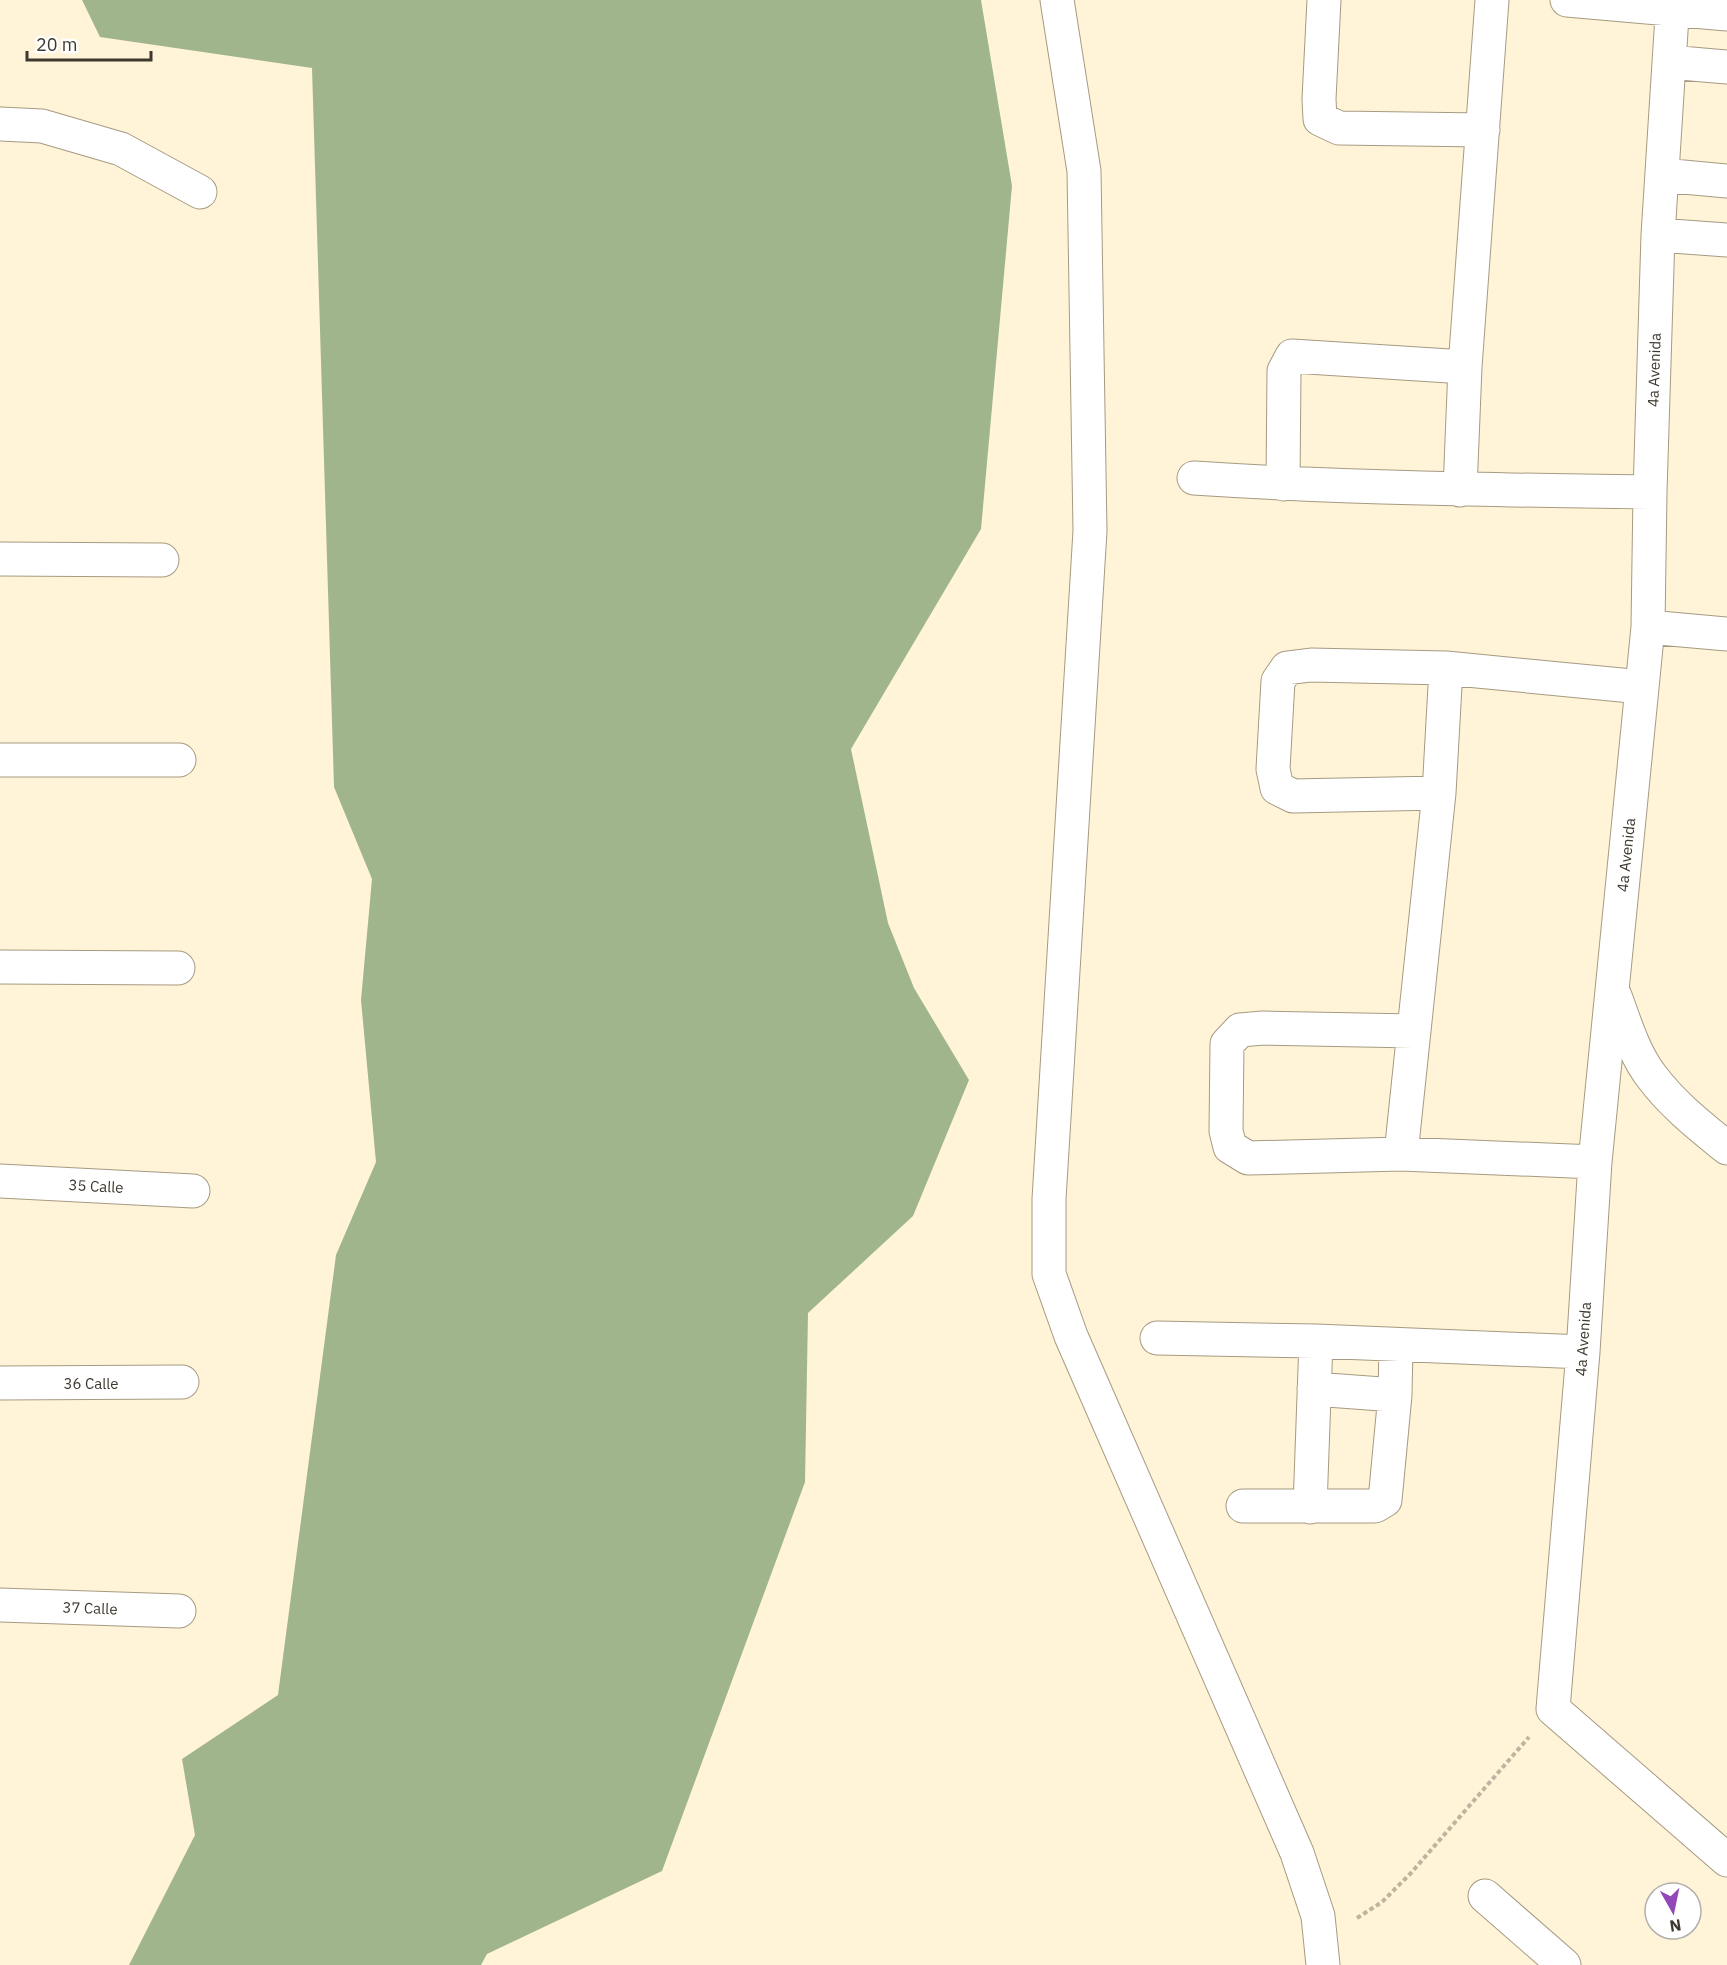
<svg xmlns="http://www.w3.org/2000/svg" width="1727" height="1965" viewBox="0 0 1727 1965" font-family="'IBM Plex Sans',sans-serif">
<rect width="100%" height="100%" fill="#fff3d8"/>
<path fill="#a1b58c" d="M 82,0 L 981,0 L 1012,186 L 981,529 L 851,749 L 888,923 L 914,988 L 969,1080 L 913,1216 L 808,1313 L 805,1482 L 662,1871 L 487,1954 L 481,1965 L 129,1965 L 195,1835 L 182,1759 L 278,1695 L 336,1255 L 376,1162 L 361,1000 L 372,879 L 334,787 L 312,68 L 100,37 Z"/>
<g fill="none" stroke-linecap="round" stroke-linejoin="round">
<defs>
<path id="minor" d="M 1057,0 L 1084,171 L 1090,531 L 1049,1199 L 1049,1274 L 1071,1336 L 1297,1853 L 1318,1916 L 1323,1965
M 1324,0 L 1319,99 L 1320,119 L 1339,128 L 1483,130
M 1567,0 L 1727,14
M 1673,0 L 1658,235 L 1650,492 L 1648,627 L 1595,1162 L 1583,1352 L 1553,1709 L 1727,1860
M 1669,62 L 1727,67
M 0,124 L 42,126 L 121,149 L 200,192
M 1662,175 L 1727,181
M 1658,235 L 1727,240
M 1194,478 C 1346,488 1498,490 1650,492
M 1283,484 L 1284,371 L 1292,356 L 1465,367
M 1460,490 L 1465,367 L 1492,0
M 0,559 L 162,560
M 1648,627 L 1727,634
M 0,760 L 179,760
M 1439,793 L 1293,796 L 1277,788 L 1273,769 L 1278,681 L 1287,668 L 1311,665 L 1446,668 L 1642,687
M 0,967 L 178,968
M 1615,996 C 1625,1023 1634,1054 1652,1077 C 1673,1105 1700,1126 1727,1148
M 1414,1031 L 1263,1028 L 1240,1030 L 1227,1044 L 1226,1131 L 1230,1147 L 1248,1158 L 1401,1154 L 1595,1162
M 1401,1154 L 1439,793 L 1446,668
M 0,1181 L 193,1191
M 1157,1338 L 1316,1341 L 1583,1352
M 0,1383 L 182,1382
M 1314,1389 L 1395,1395
M 1243,1506 L 1375,1506 L 1385,1500 L 1395,1395 L 1396,1346
M 1310,1507 L 1316,1341
M 0,1605 L 179,1611
M 1485,1896 L 1564,1965"/>
</defs>
<use href="#minor" stroke="#a69a82" stroke-width="35"/>
<path stroke="#beb49f" stroke-width="4" stroke-dasharray="4.5 3" stroke-linecap="butt" d="M 1357,1918 L 1382,1902 L 1411,1873 L 1529,1737"/>
<use href="#minor" stroke="#fff" stroke-width="33"/>
</g>
<g text-anchor="middle" dominant-baseline="central" stroke-width="5" stroke-linejoin="round" paint-order="stroke">
<g font-size="15" fill="#3e392f" stroke="#fff">
<text transform="translate(1654 370) rotate(-88)">4a Avenida</text>
<text transform="translate(1626 855) rotate(-84)">4a Avenida</text>
<text transform="translate(96 1186) rotate(3)">35 Calle</text>
<text transform="translate(1583 1339) rotate(-86)">4a Avenida</text>
<text x="91" y="1383">36 Calle</text>
<text transform="translate(90 1608) rotate(2)">37 Calle</text>
</g>
</g>
<g transform="translate(1673 1911) rotate(171)"><circle r="28" fill="#ffffff" stroke="#b2b0ac" stroke-width="1.5"/>
<path d="M0-4.5L10 22L0 15L-10 22Z" fill="#9348ba"/>
<text y="-9" font-size="16" font-weight="bold" text-anchor="middle" fill="#3e392f">N</text>
</g>
<path d="M27 51v9h124v-9" fill="none" stroke="#3e392f" stroke-width="3"/>
<text x="36" y="51" font-size="18" fill="#3e392f" stroke="#ffffff" stroke-width="4.5" paint-order="stroke">20 m</text>
</svg>
